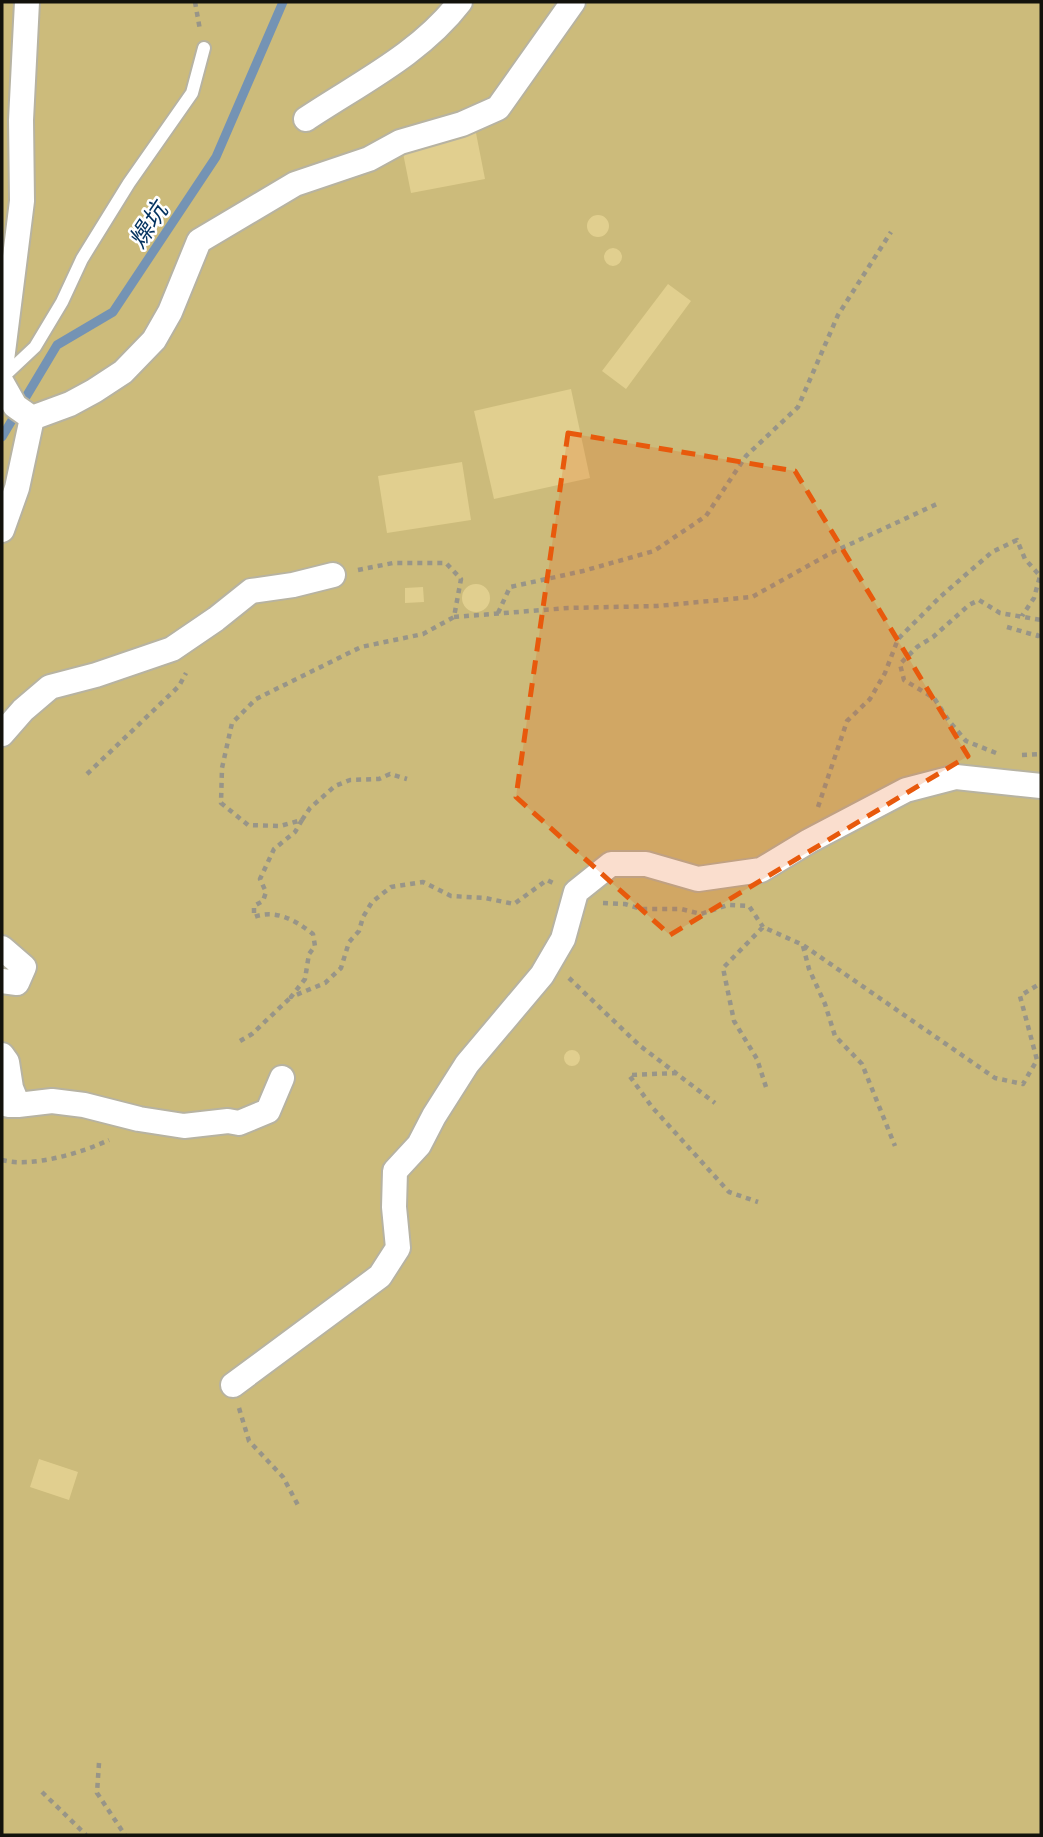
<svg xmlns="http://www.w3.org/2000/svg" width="1043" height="1837" viewBox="0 0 1043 1837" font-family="'Libre Baskerville','Noto Sans TC',serif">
<rect width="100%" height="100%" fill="#f8f4e2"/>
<path fill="#ccbb7b" d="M 2,2 L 1041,2 L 1041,1835 L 2,1835 Z"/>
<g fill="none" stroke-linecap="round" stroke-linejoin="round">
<path stroke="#7493b4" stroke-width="9" d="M 2,437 L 57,345 L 113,312 L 216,157 L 283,2"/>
</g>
<path fill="#e1cf8f" d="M 476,133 L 485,179 L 411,193 L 402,148 Z
M587 226a11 11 0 1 1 22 0a11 11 0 1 1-22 0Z
M604 257a9 9 0 1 1 18 0a9 9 0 1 1-18 0Z
M 668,284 L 691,301 L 626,389 L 602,371 Z
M 571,389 L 590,478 L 494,499 L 474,411 Z
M 462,462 L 471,520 L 387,533 L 378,476 Z
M462 598a14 14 0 1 1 28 0a14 14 0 1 1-28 0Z
M 423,587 L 424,602 L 405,603 L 405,588 Z
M564 1058a8 8 0 1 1 16 0a8 8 0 1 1-16 0Z
M 39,1459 L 78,1472 L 69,1500 L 30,1487 Z"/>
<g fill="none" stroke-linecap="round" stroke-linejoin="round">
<defs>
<path id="service" d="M 2,378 L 35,347 L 62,302 L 82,259 L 129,183 L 192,93 L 204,48"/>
<path id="minor" d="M 306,119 C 360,83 420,54 460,2
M 2,360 L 22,201 L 21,120 L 27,2
M 2,383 L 15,406 L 32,418
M 32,418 L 70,404 L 94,391 L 123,372 L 154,340 L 170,312 L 199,241 L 295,184 L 369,159 L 400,142 L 462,124 L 498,108 L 573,2
M 2,530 L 17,488 L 32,418
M 2,734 L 23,710 L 50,687 L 96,675 L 172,649 L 216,619 L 251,591 L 293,585 L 333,575
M 2,948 L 24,967 L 17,983 L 2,981
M 2,1055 L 7,1062 L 11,1088 L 18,1105 L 8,1105 L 2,1100
M 18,1105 L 52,1101 L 84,1105 L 139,1119 L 184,1126 L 228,1121 L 239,1123 L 268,1111 L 282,1078
M 233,1385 L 380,1276 L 398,1248 L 394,1207 L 395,1171 L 419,1145 L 434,1116 L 467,1064 L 542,975 L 563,939 L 576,892 L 611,864 L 646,864 L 698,879 L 761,870 L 809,841 L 906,790 L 956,777 L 1041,786"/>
</defs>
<use href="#service" stroke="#b7b3a2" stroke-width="16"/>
<use href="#minor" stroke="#b7b3a2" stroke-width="28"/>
<path stroke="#989588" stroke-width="4.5" stroke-dasharray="5 5" stroke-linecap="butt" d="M 195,2 L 200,30
M 358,570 L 393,563 L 446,563 L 461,579 L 454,617 L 423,634 L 361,647 L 256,699 L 232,723 L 222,768 L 221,803 L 248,825 L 280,826 L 302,820 L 295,832 L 274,849 L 260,879 L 266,892 L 263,901 L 254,906 L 254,917 C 276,909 295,920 313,934 L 315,946 L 309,954 L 305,979 L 291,997 L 325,983 L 341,968 L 349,942 L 359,931 L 363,917 L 372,902 L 391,887 L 423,882 L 451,896 L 485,898 L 514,904 L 547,880 L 553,883
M 498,613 L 510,587 L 583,571 L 654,551 L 706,516 L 746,456 L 798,407 L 838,315 L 891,232
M 454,617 L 568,608 L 657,606 L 752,597 L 831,553 L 939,503
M 1007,627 L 1038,636 L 1041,629
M 996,753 L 966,741 L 949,721 L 934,698 L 904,680 L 900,664 L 917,647 L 933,637 L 969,605 L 979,600 L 1000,613 L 1041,620
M 1022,755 L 1041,754
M 87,774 L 179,686 L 186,673
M 818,807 L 847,721 L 870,699 L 885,673 L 898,639 L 940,597 L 992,552 L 1017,540 L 1025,559 L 1040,576 L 1034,598 L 1022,616
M 302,820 L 310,808 L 335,786 L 350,780 L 379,779 L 390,774 L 407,779
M 603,903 L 625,904 L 641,909 L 681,909 L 701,914 L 728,905 L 749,906 L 763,927
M 803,946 L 809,969 L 825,1004 L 835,1036 L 862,1064 L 895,1146
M 569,978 L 639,1045 L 715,1103
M 240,1041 L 252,1034 L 291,997
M 677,1073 L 629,1075 L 652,1107 L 729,1192 L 758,1202
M 766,1087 L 757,1059 L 734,1021 L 723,968 L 763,927 L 803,945 L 995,1078 L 1023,1084 L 1037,1060 L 1020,996 L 1041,983
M 2,1160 C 32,1168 81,1153 109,1140
M 239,1408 L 249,1441 L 283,1477 L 299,1507
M 99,1763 L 97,1793 L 125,1835
M 42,1792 L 86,1835"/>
<use href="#service" stroke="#fff" stroke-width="12"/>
<use href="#minor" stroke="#fff" stroke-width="24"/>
</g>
<path fill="#e8590c" fill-opacity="0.2" stroke="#e8590c" stroke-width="5" stroke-dasharray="14 9" stroke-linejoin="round" d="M 568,433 L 795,471 L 968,756 L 670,935 L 516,797 Z"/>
<g text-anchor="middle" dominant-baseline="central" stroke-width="5" stroke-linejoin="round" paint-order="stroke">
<g font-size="24" font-style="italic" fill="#02315e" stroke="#fff">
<text transform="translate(148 225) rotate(-56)">燥坑</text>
</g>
</g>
<rect width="1043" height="1837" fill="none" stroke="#13120c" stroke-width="7"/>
</svg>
